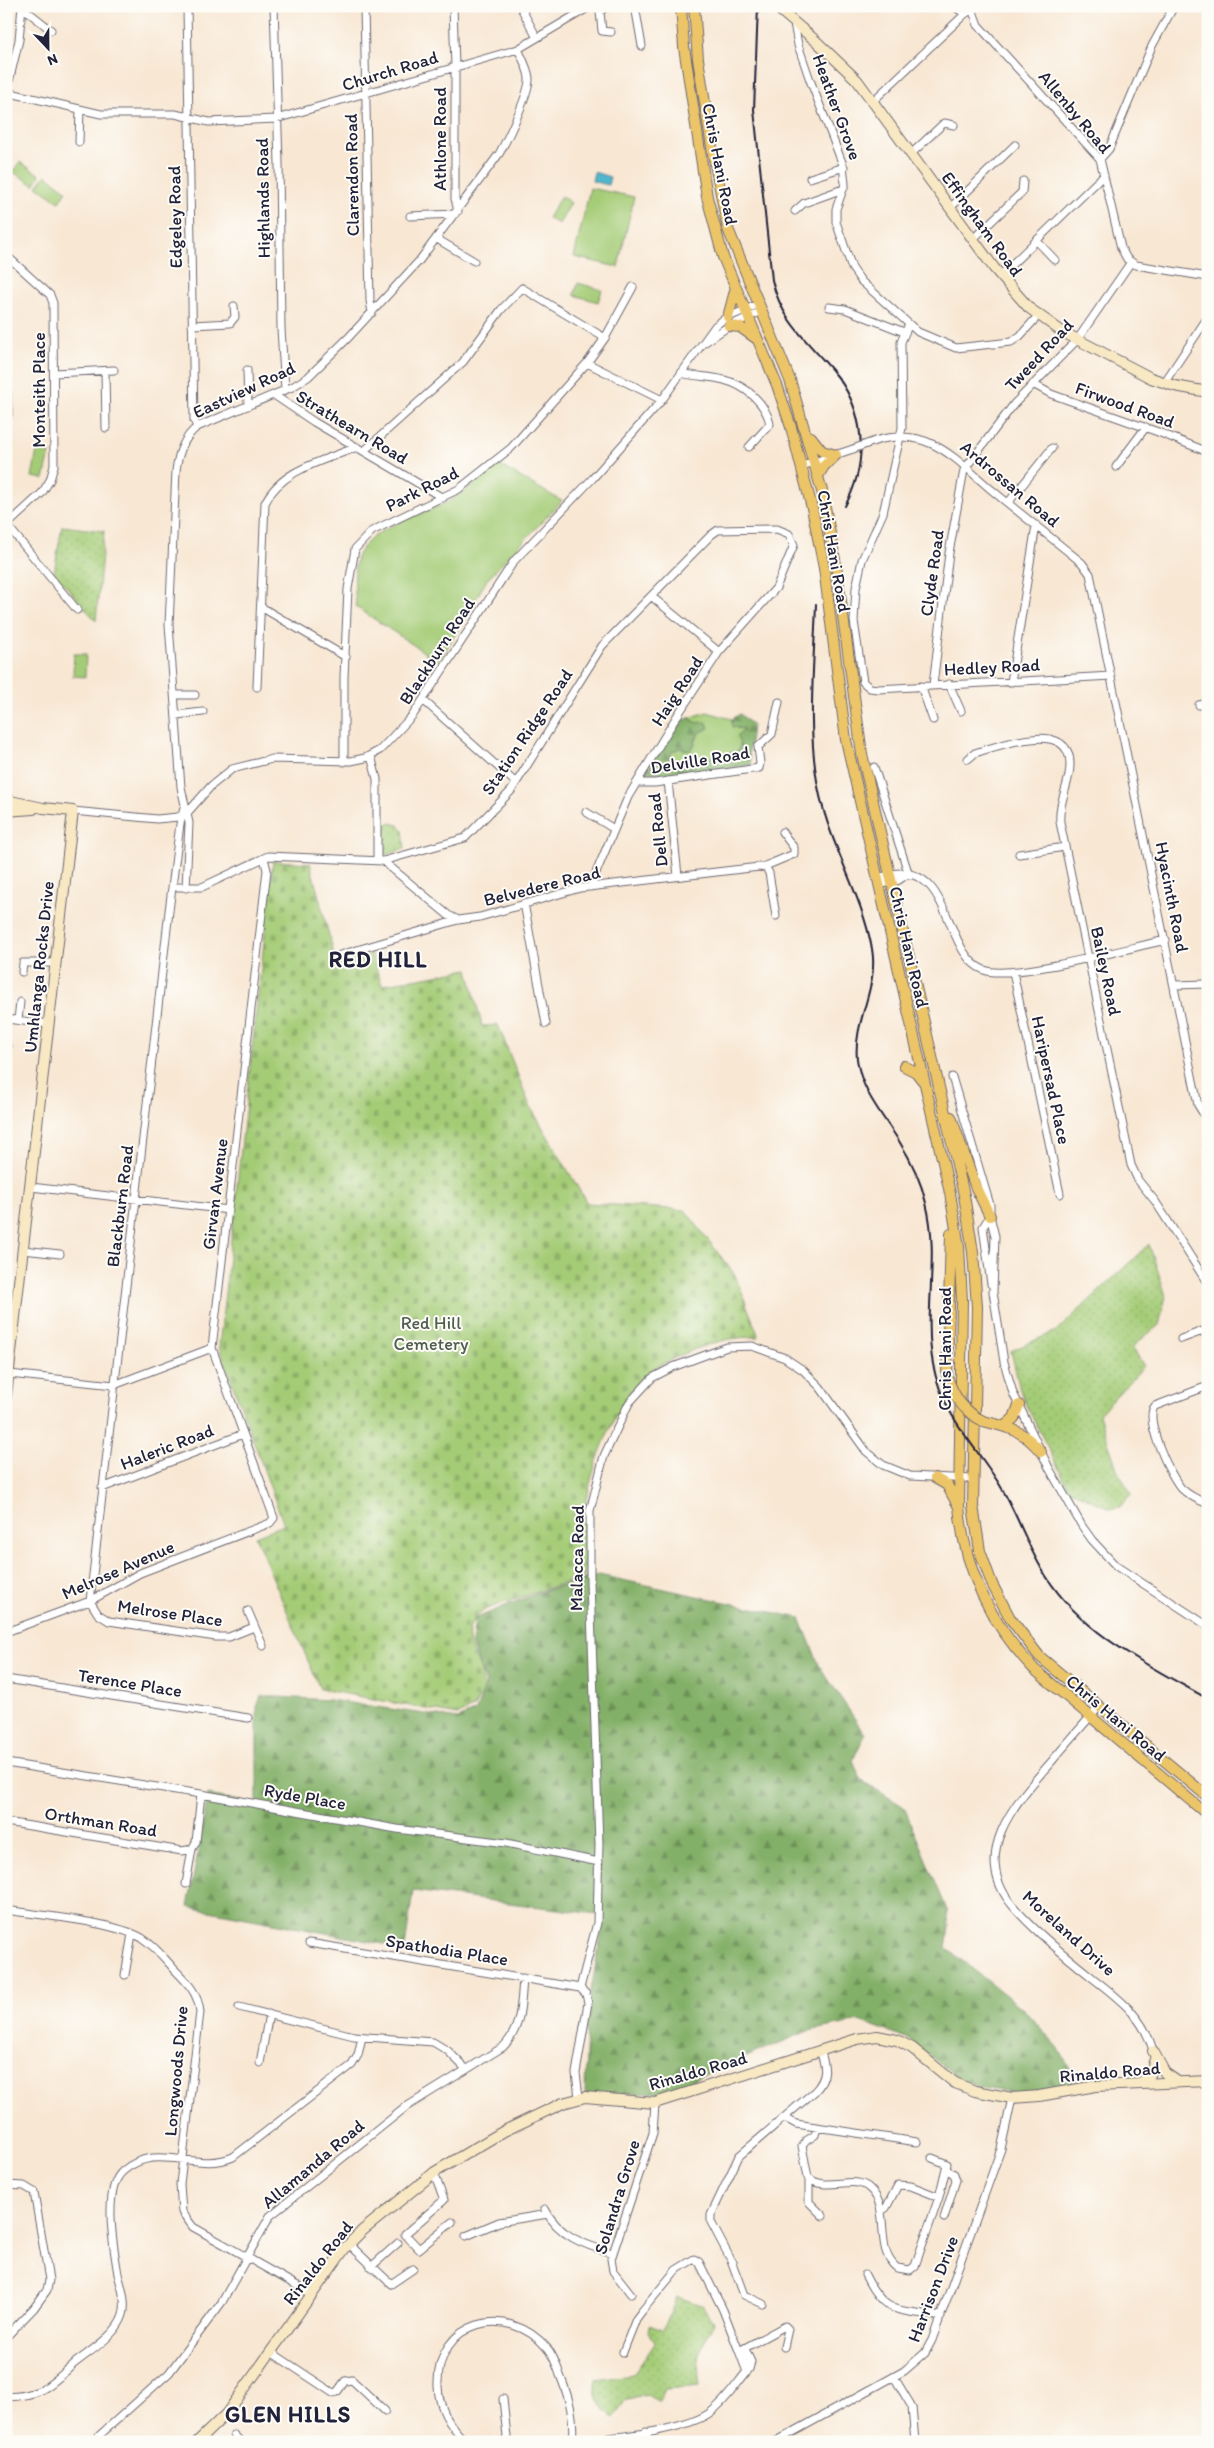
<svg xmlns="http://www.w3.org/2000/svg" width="1214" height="2448" viewBox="0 0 1214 2448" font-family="Itim,sans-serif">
<defs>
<pattern id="forest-firs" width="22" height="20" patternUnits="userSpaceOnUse" patternTransform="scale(1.25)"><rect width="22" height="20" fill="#83b067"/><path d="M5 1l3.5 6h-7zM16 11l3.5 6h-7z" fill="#6b8f56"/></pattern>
<pattern id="cemetery-stones" width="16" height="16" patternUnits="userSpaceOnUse" patternTransform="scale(1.25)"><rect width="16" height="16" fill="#a4cc76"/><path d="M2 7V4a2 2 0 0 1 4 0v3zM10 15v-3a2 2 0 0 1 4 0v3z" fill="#8daf67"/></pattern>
<pattern id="park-dots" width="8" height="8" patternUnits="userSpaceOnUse" patternTransform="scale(1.25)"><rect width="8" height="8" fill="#a4cc76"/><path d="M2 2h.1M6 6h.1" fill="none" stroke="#8daf67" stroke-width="1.8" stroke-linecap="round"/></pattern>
</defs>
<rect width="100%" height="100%" fill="#fdfcf7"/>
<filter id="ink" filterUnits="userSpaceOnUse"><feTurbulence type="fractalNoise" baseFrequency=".02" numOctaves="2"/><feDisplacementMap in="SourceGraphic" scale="10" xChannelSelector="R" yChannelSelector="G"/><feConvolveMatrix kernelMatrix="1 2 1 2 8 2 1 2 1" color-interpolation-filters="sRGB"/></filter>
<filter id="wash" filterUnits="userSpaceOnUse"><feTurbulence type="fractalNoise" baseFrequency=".0096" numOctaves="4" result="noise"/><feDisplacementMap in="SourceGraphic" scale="20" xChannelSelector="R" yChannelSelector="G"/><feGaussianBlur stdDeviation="1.12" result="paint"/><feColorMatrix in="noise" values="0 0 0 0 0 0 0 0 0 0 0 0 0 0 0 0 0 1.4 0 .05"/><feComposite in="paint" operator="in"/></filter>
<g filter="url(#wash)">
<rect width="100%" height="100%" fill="#f8e7d3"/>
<path fill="#a4cc76" stroke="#637758" d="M 20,162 L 40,175 L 34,185 L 13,172 Z
M 46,175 L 67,191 L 59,202 L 37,186 Z
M 590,188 L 634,197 L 618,267 L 574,257 Z
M 561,196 L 571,203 L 559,224 L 548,218 Z
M 578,283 L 602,290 L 598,302 L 574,295 Z
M 6,391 L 13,391 L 13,418 L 6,418 Z
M 37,451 L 50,453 L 44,479 L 32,477 Z
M 497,464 L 562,501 L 488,578 L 439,662 L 356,607 C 355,593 352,565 359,553 C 377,522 429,515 458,496 C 472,487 484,475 497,464 Z
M 74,654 L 86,654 L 85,677 L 73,676 Z
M 707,712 L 732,719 L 731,722 L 736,728 L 744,729 L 738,751 L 708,758 L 692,766 L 680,764 L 672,766 L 671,752 L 679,748 L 694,746 L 699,733 L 709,728 L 707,723 L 697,723 L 689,718 Z
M 6,1047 L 12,1048 L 8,1080 L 6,1080 Z"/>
<path fill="url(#forest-firs)" stroke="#526951" d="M 740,714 L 752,725 L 749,753 L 751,765 L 646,780 L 645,772 L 679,722 L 689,718 L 697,723 L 706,722 L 709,728 L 699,733 L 690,751 L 680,748 L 671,752 L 672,766 L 681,764 L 692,766 L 708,758 L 738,751 L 741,747 L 737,737 L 744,729 L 732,727 L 732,719 Z
M 599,1575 L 800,1618 L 820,1667 L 865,1734 L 853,1760 L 861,1780 L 904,1807 L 947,1910 L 949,1927 L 946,1948 L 1022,2008 L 1058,2047 L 1077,2082 L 1025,2093 L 986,2089 L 963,2081 L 906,2038 L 860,2021 L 808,2031 L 664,2092 L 585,2097 L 587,2011 L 605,1915 L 413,1891 L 405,1948 L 188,1907 L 208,1795 L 257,1804 L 257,1707 L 261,1696 L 330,1700 L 458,1719 L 476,1711 L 486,1683 L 472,1644 L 475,1619 C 517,1600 554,1586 599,1575 Z"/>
<path fill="url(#cemetery-stones)" stroke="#637758" d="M 273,861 L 310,863 L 336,962 L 371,954 L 382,985 L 468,969 L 482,1026 L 498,1025 L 530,1106 L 587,1203 L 685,1210 L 735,1275 L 759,1337 C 735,1336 708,1343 686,1353 C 670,1360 654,1367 640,1380 C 619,1400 595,1459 589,1489 C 583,1517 585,1547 585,1576 L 486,1609 C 451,1634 479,1651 483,1682 C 484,1691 478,1699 474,1707 L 458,1715 L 320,1689 L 255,1536 L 284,1525 L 219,1347 Z"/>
<path fill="url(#park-dots)" stroke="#637758" d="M 62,526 L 104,531 L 96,621 L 54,572 Z
M 390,823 L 399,825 L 403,829 L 405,849 L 381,856 L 381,825 Z
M 1149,1244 L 1166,1296 L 1159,1325 L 1132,1347 L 1144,1366 L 1099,1414 L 1118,1472 L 1132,1494 L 1120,1507 L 1110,1509 L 1069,1489 L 1026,1405 L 1020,1390 L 1011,1351 L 1058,1330 Z
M 677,2297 L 702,2305 L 714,2322 C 700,2349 696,2356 700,2386 L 665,2389 L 659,2402 L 647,2395 L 624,2401 L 614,2418 C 599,2407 596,2397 596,2380 L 633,2375 L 656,2342 L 648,2332 L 649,2325 L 663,2330 Z"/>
<path fill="#50b8cd" stroke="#396d84" d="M 594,172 L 610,177 L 608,185 L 592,181 Z"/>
</g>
<g filter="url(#ink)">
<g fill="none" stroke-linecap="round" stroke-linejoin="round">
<defs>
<path id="street" d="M 187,6 L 194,420 L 197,427
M 274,6 L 279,163 L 281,329 L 285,390
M 364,6 L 370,301 L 372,313
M 453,6 L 455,67 L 455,199 L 458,211
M 520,6 L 537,38
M 606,6 L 600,12 L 602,31 L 611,32
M 635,6 L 642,46
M 954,6 L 965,14
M 971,6 L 978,25 L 1100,159 L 1121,248 L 1127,259 L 1136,265 L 1208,277
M 22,7 L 51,30
M 794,23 L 798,45 L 810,80 L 843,165 L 845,184 L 836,209 L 836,222 L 852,268 L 861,281 L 918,332 L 956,348 L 1011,342 L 1020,336 L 1038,316
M 6,92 L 101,114 L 175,114 L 209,122 L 276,119 L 518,49 L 591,6
M 6,94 L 19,40 L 22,6
M 873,101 L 965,14 L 971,10
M 79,142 L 80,109
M 911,154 L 944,123 L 954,125
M 1100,159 L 1109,149 L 1152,46 L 1174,6
M 810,178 L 844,167
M 950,208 L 1015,145
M 795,211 L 804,203 L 843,189
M 410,216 L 455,214
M 437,239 L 474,261
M 973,239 L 1022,192 L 1023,181
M 1036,240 L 1055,260
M 6,255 L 50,295 L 53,303 L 54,466 L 50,480 L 42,493 L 6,526
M 1003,273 L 1104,175
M 829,307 L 845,309 L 904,332
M 909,324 L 901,342 L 902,428 L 883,513 L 862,560 L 856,588 L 854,621 L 863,682 L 870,688 L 878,689 L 1111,676
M 192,325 L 230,323 L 235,317 L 234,306
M 705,342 L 729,326 L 762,311
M 587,363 L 662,400
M 247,370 L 248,406
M 105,371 L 106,428
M 54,373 L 114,370
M 681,373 C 696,377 710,376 724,380 C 745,385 766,403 770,424 L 749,447
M 1164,383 L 1208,317
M 1033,384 L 1051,394 L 1158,432 L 1208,452
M 274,395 L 314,422 L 443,498
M 875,441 C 929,425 956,460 993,491 C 1023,516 1053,539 1082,563 L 1090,574 L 1198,1105 L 1208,1121
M 364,451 L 463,362 L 501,310 L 522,288 L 605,338
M 802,466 L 853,449
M 1116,467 L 1146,427
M 1008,503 L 1052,448
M 7,525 L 77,610
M 651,596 L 719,652
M 261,607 L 346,657
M 1011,682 L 1036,525
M 949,684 L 961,711
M 933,685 L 949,553 L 964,470 L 1014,404 L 1077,340 L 1131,262
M 921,686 L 933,720
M 257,687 L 265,503 C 281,469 326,460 357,447
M 175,695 L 195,695
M 423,700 L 516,783
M 1199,705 L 1208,703
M 176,715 L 203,712
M 371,756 L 377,779 L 377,860
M 968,759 L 975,753 C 998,746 1071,718 1070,765 C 1070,784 1058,802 1060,822 L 1131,1165 L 1138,1180 L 1155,1201 L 1208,1284
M 344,762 L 344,677 L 348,589 L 355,549 L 372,531 L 459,489 L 511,448 L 587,363 L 605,338 L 633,287
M 874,767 L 909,875
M 668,781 L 678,876
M 637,783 L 655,783 L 759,768 L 760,763 L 758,747 L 772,734 L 779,702
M 185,804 L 180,824 L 169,911 L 90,1601 L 98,1614 L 109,1621 L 216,1637 L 229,1637 L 254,1627
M 73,811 L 157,819 L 178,817 L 188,812 L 211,786 L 232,769 L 272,759 L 351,761 L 365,758 L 380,750 L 413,715 L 514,561 L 593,478 L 662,400 L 715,326 L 724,319 L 759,304
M 586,812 L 614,829
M 1019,854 L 1065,847
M 383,861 L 448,915 L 458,920
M 763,867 L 794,854 L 794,848 L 782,832
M 877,878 C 884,877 892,873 899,873 C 952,871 945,955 984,970 C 1010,981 1132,947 1166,940
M 878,885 L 899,880 L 906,875
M 172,887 L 202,887 L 268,856 L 383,861 L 465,838 L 511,791 L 602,646 L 711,535 L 718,530 L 777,529 L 789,534 L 794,545 L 776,588 L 719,652 L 677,716 L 628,797 L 590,887
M 186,888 L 189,823 L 181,787 L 169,625 L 176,471 C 178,454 183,438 197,427 L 292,387 L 308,377 L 348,338 L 419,261 L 499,154 C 507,140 530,92 529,78 C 528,68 522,58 518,49
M 524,903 L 546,1024
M 340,955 L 458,920 L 480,917 L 580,888 L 759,867 L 766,868 L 769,873 L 776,916
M 22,972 L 23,963 L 56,963
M 1013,972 L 1060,1194
M 1174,985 L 1208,984
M 6,1019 L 49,1024
M 18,1020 L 20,1002
M 952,1077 L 990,1205 L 990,1216 L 995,1236 L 993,1292 L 1004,1362 L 1013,1393 L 1049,1468 L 1082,1526 L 1092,1540 L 1116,1566 L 1208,1626
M 1208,1131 L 1206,1138 L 1208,1152
M 31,1187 L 229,1210
M 990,1216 L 983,1227 L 991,1284
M 23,1250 L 60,1254
M 1181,1339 L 1208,1329
M 9,1374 L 114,1385 L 212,1348
M 1208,1386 L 1155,1406 C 1143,1419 1170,1475 1181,1488 C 1189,1496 1198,1500 1208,1504
M 102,1488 L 243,1434
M 248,1611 L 263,1646
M 6,1632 L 90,1601 L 140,1573 L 270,1523 L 274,1518 L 212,1348 L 267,870 L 264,858
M 6,1679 L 248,1718
M 1099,1707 C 1083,1725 1067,1743 1052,1761 C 1017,1801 968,1853 1013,1906 C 1032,1929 1070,1960 1094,1979 C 1122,2001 1145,2018 1154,2054
M 6,1763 L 201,1794 L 397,1829 L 506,1843 L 599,1862
M 6,1822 L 182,1851 L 192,1849
M 186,1884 L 192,1849 L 196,1842 L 201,1794
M 6,1910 C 43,1916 111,1921 142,1938 C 155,1946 165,1959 175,1970 C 188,1983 198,1993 200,2012 L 180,2184 L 182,2212 L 193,2227 L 312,2294
M 309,1943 L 580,1988
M 125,1975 L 132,1934
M 239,2007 L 354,2036 L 433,2042 L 448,2051 L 466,2069
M 260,2063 L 269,2014
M 579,2097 L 576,2073 L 588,2003 L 586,1994 L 580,1988 L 597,1923 L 599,1844 L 590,1582 L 590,1511 L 604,1456 L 629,1403 L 652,1378 L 673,1367 L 727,1347 L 752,1346 L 785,1358 L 803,1370 L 820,1387 L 866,1451 L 883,1465 L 910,1476 L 972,1479
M 785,2118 L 796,2124 L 917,2142
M 817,2128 L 815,2135 L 806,2141 L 802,2146 L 808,2177 C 825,2194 854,2173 870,2189 C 892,2209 873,2249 897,2268 L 910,2270 L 915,2266 L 939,2197 L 947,2164 L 932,2158
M 434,2173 L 444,2200 L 405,2234 L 419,2249 L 452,2222
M 809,2179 L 809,2202 L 823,2216
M 6,2185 L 24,2186 L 34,2192 L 49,2280 L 47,2290 L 34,2308 L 6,2337
M 545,2209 C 558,2236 585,2245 612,2253
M 881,2211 L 886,2208 L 898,2185 L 911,2186 L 939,2197
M 944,2218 L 956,2180 L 954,2174 L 947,2170
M 466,2236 L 499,2222 L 548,2214
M 349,2244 L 391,2284 L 413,2269
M 371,2267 L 398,2243
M 865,2275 C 886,2318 899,2308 941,2317
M 631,2294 L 613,2271 L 611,2259 L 653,2133 L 655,2103
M 763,2304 L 744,2295 L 731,2260 L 711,2222 L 711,2215 L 739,2156 L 815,2091 C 828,2077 826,2067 820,2050
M 739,2351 L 747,2372
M 271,2352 L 333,2393 L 337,2392 L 345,2381 L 352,2380 L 385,2411
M 623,2352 L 636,2319 L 642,2311 L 676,2270 L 694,2259 L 699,2262 L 723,2310 L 739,2351 L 785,2326 L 788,2329 L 784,2347
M 894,2377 L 912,2407 L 915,2442
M 6,2397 C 42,2396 49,2386 75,2363 C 90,2351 117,2335 123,2315 C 127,2302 121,2286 118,2274 C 114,2249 102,2189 123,2171 C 157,2141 196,2173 233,2157 L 352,2065 L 358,2055 L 362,2037
M 503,2399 L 507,2437 L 505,2442
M 646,2432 L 648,2442
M 234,2435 L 241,2442
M 92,2442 L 169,2373 L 222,2302 L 270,2216 L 406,2107 L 503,2047 C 522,2028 521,2003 523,1978
M 466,2442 C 449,2426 439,2409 438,2386 C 436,2320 508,2302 547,2348 C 554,2356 557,2366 560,2375 C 569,2398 575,2417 572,2442
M 574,2442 C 609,2438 684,2432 711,2412 C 727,2400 737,2383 749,2369 L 751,2362 L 745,2349
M 775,2442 L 904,2371 L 925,2353 L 932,2340 L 1001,2149 L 1012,2098"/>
<path id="secondary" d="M 775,6 L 816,41 L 857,80 L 994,268 L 1029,308 L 1061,331 L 1151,378 L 1175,386 L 1208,392
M 6,800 L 43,808 L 73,811 L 6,1396
M 6,811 L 33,809
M 1153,2051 L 1165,2073 L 1178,2082
M 1139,2084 L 1150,2075 L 1155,2059
M 197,2442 L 227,2413 L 345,2248 L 362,2231 L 435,2172 L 504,2131 L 563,2103 L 585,2097 L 655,2103 L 857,2039 L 877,2036 L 897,2040 L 912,2048 L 955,2083 L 975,2091 L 1012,2098 L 1039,2096 L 1096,2086 L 1208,2081"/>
<path id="primary" d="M 681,6 L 684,47 L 707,197 L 723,257 L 777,385 L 791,427 L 812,508 L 824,568 L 846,740 L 950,1193 L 959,1247 L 962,1300 L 959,1506 C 964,1569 991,1624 1034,1669 L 1208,1815
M 694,6 L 698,59 L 713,154 L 728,229 L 790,380 L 822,491 L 836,565 L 862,754 L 964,1195 L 973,1252 L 977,1307 L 973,1506 L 980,1551 L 992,1584 L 1010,1618 L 1039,1656 L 1208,1797
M 728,317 L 736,287
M 729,326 L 740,327 L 757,339
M 811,437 L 822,451 L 836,455
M 818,476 L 824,466 L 836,455
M 904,1066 L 916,1072 L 923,1081
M 951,1117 L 976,1188 L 990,1216
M 947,1376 L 951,1234
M 983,1421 C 1010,1428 1022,1429 1041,1452
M 1006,1425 L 1014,1418 L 1019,1405
M 935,1478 L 947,1485 L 958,1505"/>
</defs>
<use href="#street" stroke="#6d6770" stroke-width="9"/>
<use href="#secondary" stroke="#6d6770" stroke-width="12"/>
<use href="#primary" stroke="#6d6770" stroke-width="12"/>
<use href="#street" stroke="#fff" stroke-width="7"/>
<use href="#secondary" stroke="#f8e8c3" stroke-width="10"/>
<use href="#primary" stroke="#edc569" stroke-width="10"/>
<path stroke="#22223b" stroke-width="2" d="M 758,6 L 754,110 L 772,280 C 782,322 806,339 832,370 C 866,409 869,462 845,506
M 816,604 C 814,667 806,735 820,796 C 832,849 862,895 872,949 C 879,988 853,1021 857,1059 C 861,1091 882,1114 899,1141 C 911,1160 921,1181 926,1203 C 940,1257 923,1310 933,1364 C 942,1414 972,1441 998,1482 C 1017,1512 1027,1547 1046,1576 C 1083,1635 1150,1666 1208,1699"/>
<defs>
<path id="street-bridge" d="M 853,449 L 875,441"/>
<path id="primary-bridge" d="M 947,1376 C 953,1396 963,1411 983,1421"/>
</defs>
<use href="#street-bridge" stroke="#6d6770" stroke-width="9" stroke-linecap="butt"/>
<use href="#primary-bridge" stroke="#6d6770" stroke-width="12" stroke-linecap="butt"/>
<use href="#street-bridge" stroke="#fff" stroke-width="7"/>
<use href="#primary-bridge" stroke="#edc569" stroke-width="10"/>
</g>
</g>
<g text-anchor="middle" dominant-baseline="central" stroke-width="4" stroke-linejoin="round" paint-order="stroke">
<g font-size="18" fill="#22223b" stroke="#fdfcf7">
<text transform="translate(390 71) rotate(-17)">Church Road</text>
<text transform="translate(837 107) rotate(70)">Heather Grove</text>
<text transform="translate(1075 112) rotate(50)">Allenby Road</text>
<text transform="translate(440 139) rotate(-90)">Athlone Road</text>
<text transform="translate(720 164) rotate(79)">Chris Hani Road</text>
<text transform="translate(352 175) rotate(-91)">Clarendon Road</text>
<text transform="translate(263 198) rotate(-91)">Highlands Road</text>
<text transform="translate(175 217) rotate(-91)">Edgeley Road</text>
<text transform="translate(982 224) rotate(54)">Effingham Road</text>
<text transform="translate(1039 355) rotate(-47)">Tweed Road</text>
<text transform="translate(39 390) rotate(-90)">Monteith Place</text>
<text transform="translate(244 390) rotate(-25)">Eastview Road</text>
<text transform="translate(1125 405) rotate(20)">Firwood Road</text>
<text transform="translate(352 427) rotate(31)">Strathearn Road</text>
<text transform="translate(1010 484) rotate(40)">Ardrossan Road</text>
<text transform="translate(422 489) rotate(-27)">Park Road</text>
<text transform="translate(834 551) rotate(80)">Chris Hani Road</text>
<text transform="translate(932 573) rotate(-82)">Clyde Road</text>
<text transform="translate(437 651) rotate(-57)">Blackburn Road</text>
<text transform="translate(992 667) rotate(-3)">Hedley Road</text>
<text transform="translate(677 691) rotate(-57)">Haig Road</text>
<text transform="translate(527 732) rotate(-56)">Station Ridge Road</text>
<text transform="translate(700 760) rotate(-9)">Delville Road</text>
<text transform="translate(658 830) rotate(-96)">Dell Road</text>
<text transform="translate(542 886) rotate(-14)">Belvedere Road</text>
<text transform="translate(1172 897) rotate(79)">Hyacinth Road</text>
<text transform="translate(909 947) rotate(77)">Chris Hani Road</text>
<text transform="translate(39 967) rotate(-84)">Umhlanga Rocks Drive</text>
<text transform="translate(1106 971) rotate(78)">Bailey Road</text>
<text transform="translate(1051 1080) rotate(78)">Haripersad Place</text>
<text transform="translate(215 1194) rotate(-83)">Girvan Avenue</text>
<text transform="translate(120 1206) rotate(-83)">Blackburn Road</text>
<text transform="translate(945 1349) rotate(-90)">Chris Hani Road</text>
<text transform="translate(167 1447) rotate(-21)">Haleric Road</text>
<text transform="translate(577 1558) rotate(-89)">Malacca Road</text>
<text transform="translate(118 1570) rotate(-24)">Melrose Avenue</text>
<text transform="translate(170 1613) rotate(8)">Melrose Place</text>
<text transform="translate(130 1683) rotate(9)">Terence Place</text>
<text transform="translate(1116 1718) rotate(40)">Chris Hani Road</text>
<text transform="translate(305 1797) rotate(10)">Ryde Place</text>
<text transform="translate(101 1822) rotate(9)">Orthman Road</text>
<text transform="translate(1069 1933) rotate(42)">Moreland Drive</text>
<text transform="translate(447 1950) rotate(9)">Spathodia Place</text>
<text transform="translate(176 2071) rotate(-85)">Longwoods Drive</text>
<text transform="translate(698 2071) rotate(-16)">Rinaldo Road</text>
<text transform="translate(1110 2072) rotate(-5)">Rinaldo Road</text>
<text transform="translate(313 2164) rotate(-40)">Allamanda Road</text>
<text transform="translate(617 2197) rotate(-73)">Solandra Grove</text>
<text transform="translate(318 2263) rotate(-52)">Rinaldo Road</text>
<text transform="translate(933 2289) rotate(-69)">Harrison Drive</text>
</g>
<g font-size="18" fill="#505e50" stroke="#fdfcf7">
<text x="431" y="1323">Red Hill<tspan x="431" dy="21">Cemetery</tspan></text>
</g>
<g font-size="22" font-weight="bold" letter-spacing="1" fill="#22223b" stroke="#fdfcf7">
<text x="378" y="959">RED HILL</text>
<text x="288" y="2414">GLEN HILLS</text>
</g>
</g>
<rect width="1214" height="2448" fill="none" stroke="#fdfcf7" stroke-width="25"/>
<g transform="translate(48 48) rotate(158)" stroke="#fdfcf7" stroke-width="4" paint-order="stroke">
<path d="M0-4L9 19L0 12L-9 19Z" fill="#22223b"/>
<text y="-8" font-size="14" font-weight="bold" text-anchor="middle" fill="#22223b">N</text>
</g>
</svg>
